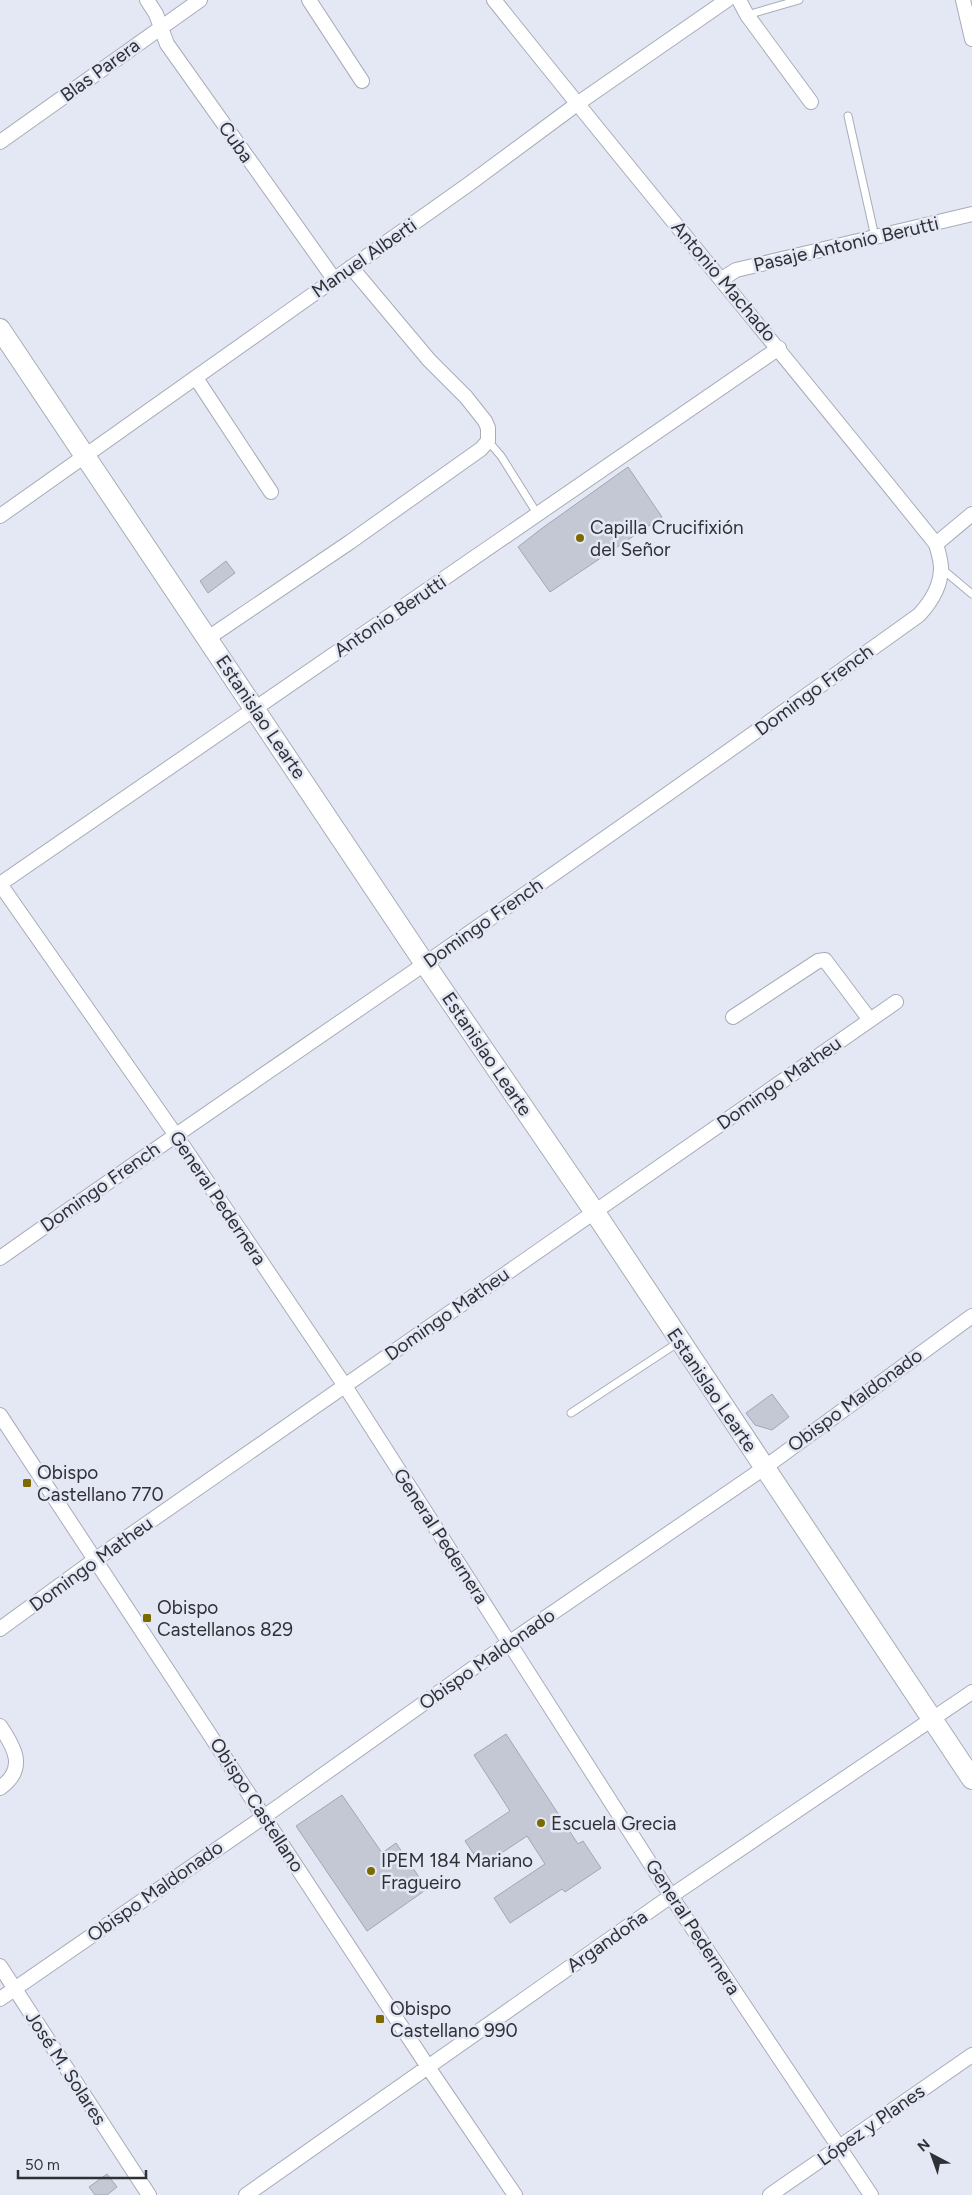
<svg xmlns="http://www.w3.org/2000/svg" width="972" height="2195" viewBox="0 0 972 2195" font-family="Figtree,sans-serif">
<rect width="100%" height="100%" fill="#e4e8f5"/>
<path fill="#c4c8d5" stroke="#a2a6b2" d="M 628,467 L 662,517 L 550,592 L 518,547 L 541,529 Z
M 226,561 L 235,573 L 208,593 L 200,581 Z
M 772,1394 L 789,1417 L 772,1430 L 755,1425 L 746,1413 Z
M 506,1734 L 578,1844 L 583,1841 L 601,1868 L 565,1892 L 562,1889 L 510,1923 L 494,1898 L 545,1864 L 527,1836 L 482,1866 L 465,1841 L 510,1811 L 474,1755 Z
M 342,1795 L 382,1853 L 396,1843 L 427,1889 L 367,1931 L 296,1826 Z
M 107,2174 L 117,2187 L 107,2195 L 95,2195 L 89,2187 Z"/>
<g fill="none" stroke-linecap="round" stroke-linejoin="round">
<defs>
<path id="lane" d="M 747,15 L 799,0
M 848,116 L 875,237
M 488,441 L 501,456 L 538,515
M 941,568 L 972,594
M 571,1413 L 679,1342"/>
<path id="street" d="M 147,0 L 156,14 L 167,44 L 334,279
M 309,0 L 362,81
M 739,0 L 747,15 L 811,102
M 963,0 L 972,39
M 0,142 L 200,0
M 722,279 L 736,270 L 972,214
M 196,378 L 271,492
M 0,516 L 469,184 L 577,104 L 727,0
M 936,544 L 972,514
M 208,638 L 350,542 L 481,449 L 488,441 L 488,428 L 485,421 L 466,397 L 429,360 L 351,267
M 0,884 L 175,1134 L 345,1386 L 671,1896 L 871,2195
M 0,884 L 779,348
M 733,1017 L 818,961 L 825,960 L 870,1020
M 0,1258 C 141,1158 284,1061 426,963 C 592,848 756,732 919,615 C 931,602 941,586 941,568 C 941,560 938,551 936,544 C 790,362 640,183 494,0
M 0,1415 L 428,2067 L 515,2195
M 0,1629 L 96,1559 L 896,1002
M 0,1726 C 15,1748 27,1769 0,1788
M 0,1966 L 149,2195
M 0,1999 L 265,1816 L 510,1642 L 764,1468 L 972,1316
M 246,2195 L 671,1896 L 972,1692
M 770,2195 L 972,2055"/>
<path id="secondary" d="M 0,329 L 425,964 L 594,1211 L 972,1779"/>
</defs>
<use href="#lane" stroke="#a8acb8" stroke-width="9"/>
<use href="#street" stroke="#a8acb8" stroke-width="16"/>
<use href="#secondary" stroke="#a8acb8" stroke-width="22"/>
<use href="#lane" stroke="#fff" stroke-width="7"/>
<use href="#street" stroke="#fff" stroke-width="14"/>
<use href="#secondary" stroke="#fff" stroke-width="20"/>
</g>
<g fill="#7c6900" stroke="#e4e8f5" stroke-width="2">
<circle cx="580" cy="538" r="5"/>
<rect x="22" y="1478" width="10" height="10" rx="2.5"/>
<rect x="142" y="1613" width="10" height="10" rx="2.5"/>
<circle cx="541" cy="1823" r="5"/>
<circle cx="371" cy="1871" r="5"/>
<rect x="375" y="2014" width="10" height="10" rx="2.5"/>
</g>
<g text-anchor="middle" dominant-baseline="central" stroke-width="5" stroke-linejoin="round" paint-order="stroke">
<g font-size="19" fill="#303136" stroke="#e4e8f5">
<text transform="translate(100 70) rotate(-36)">Blas Parera</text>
<text transform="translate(236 142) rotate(55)">Cuba</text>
<text transform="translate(846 244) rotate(-13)">Pasaje Antonio Berutti</text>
<text transform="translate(364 258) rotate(-35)">Manuel Alberti</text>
<text transform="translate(724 281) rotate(50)">Antonio Machado</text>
<text transform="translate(390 616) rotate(-34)">Antonio Berutti</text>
<text transform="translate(814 690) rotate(-36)">Domingo French</text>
<text transform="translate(261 717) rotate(56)">Estanislao Learte</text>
<text transform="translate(483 923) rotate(-35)">Domingo French</text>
<text transform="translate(487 1054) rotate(56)">Estanislao Learte</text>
<text transform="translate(779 1083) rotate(-35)">Domingo Matheu</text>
<text transform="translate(100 1187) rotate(-35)">Domingo French</text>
<text transform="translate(218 1198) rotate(56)">General Pedernera</text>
<text transform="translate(447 1314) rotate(-35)">Domingo Matheu</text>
<text transform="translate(712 1390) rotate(56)">Estanislao Learte</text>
<text transform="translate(855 1400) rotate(-36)">Obispo Maldonado</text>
<text transform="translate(441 1536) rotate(57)">General Pedernera</text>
<text transform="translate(91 1564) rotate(-36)">Domingo Matheu</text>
<text transform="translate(487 1659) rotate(-35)">Obispo Maldonado</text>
<text transform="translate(257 1805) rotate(57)">Obispo Castellano</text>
<text transform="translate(155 1891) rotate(-35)">Obispo Maldonado</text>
<text transform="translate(693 1927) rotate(57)">General Pedernera</text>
<text transform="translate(607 1941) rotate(-35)">Argandoña</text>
<text transform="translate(66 2068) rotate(57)">José M. Solares</text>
<text transform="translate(871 2125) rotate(-35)">López y Planes</text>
</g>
<g font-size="19" fill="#303136" stroke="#e4e8f5" text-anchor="start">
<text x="590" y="527">Capilla Crucifixión<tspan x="590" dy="22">del Señor</tspan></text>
<text x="37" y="1472">Obispo<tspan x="37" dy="22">Castellano 770</tspan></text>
<text x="157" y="1607">Obispo<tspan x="157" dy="22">Castellanos 829</tspan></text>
<text x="551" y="1823">Escuela Grecia</text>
<text x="381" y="1860">IPEM 184 Mariano<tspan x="381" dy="22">Fragueiro</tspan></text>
<text x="390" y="2008">Obispo<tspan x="390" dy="22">Castellano 990</tspan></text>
</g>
</g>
<g transform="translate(932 2155) rotate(319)" stroke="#e4e8f5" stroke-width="4" paint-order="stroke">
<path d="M0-4L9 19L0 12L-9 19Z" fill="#303136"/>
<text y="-8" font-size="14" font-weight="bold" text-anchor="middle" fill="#303136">N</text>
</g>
<path d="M18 2170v8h128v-8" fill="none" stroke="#303136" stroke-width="2.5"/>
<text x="25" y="2170" font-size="15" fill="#303136" stroke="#e4e8f5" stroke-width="4" paint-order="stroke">50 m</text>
</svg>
